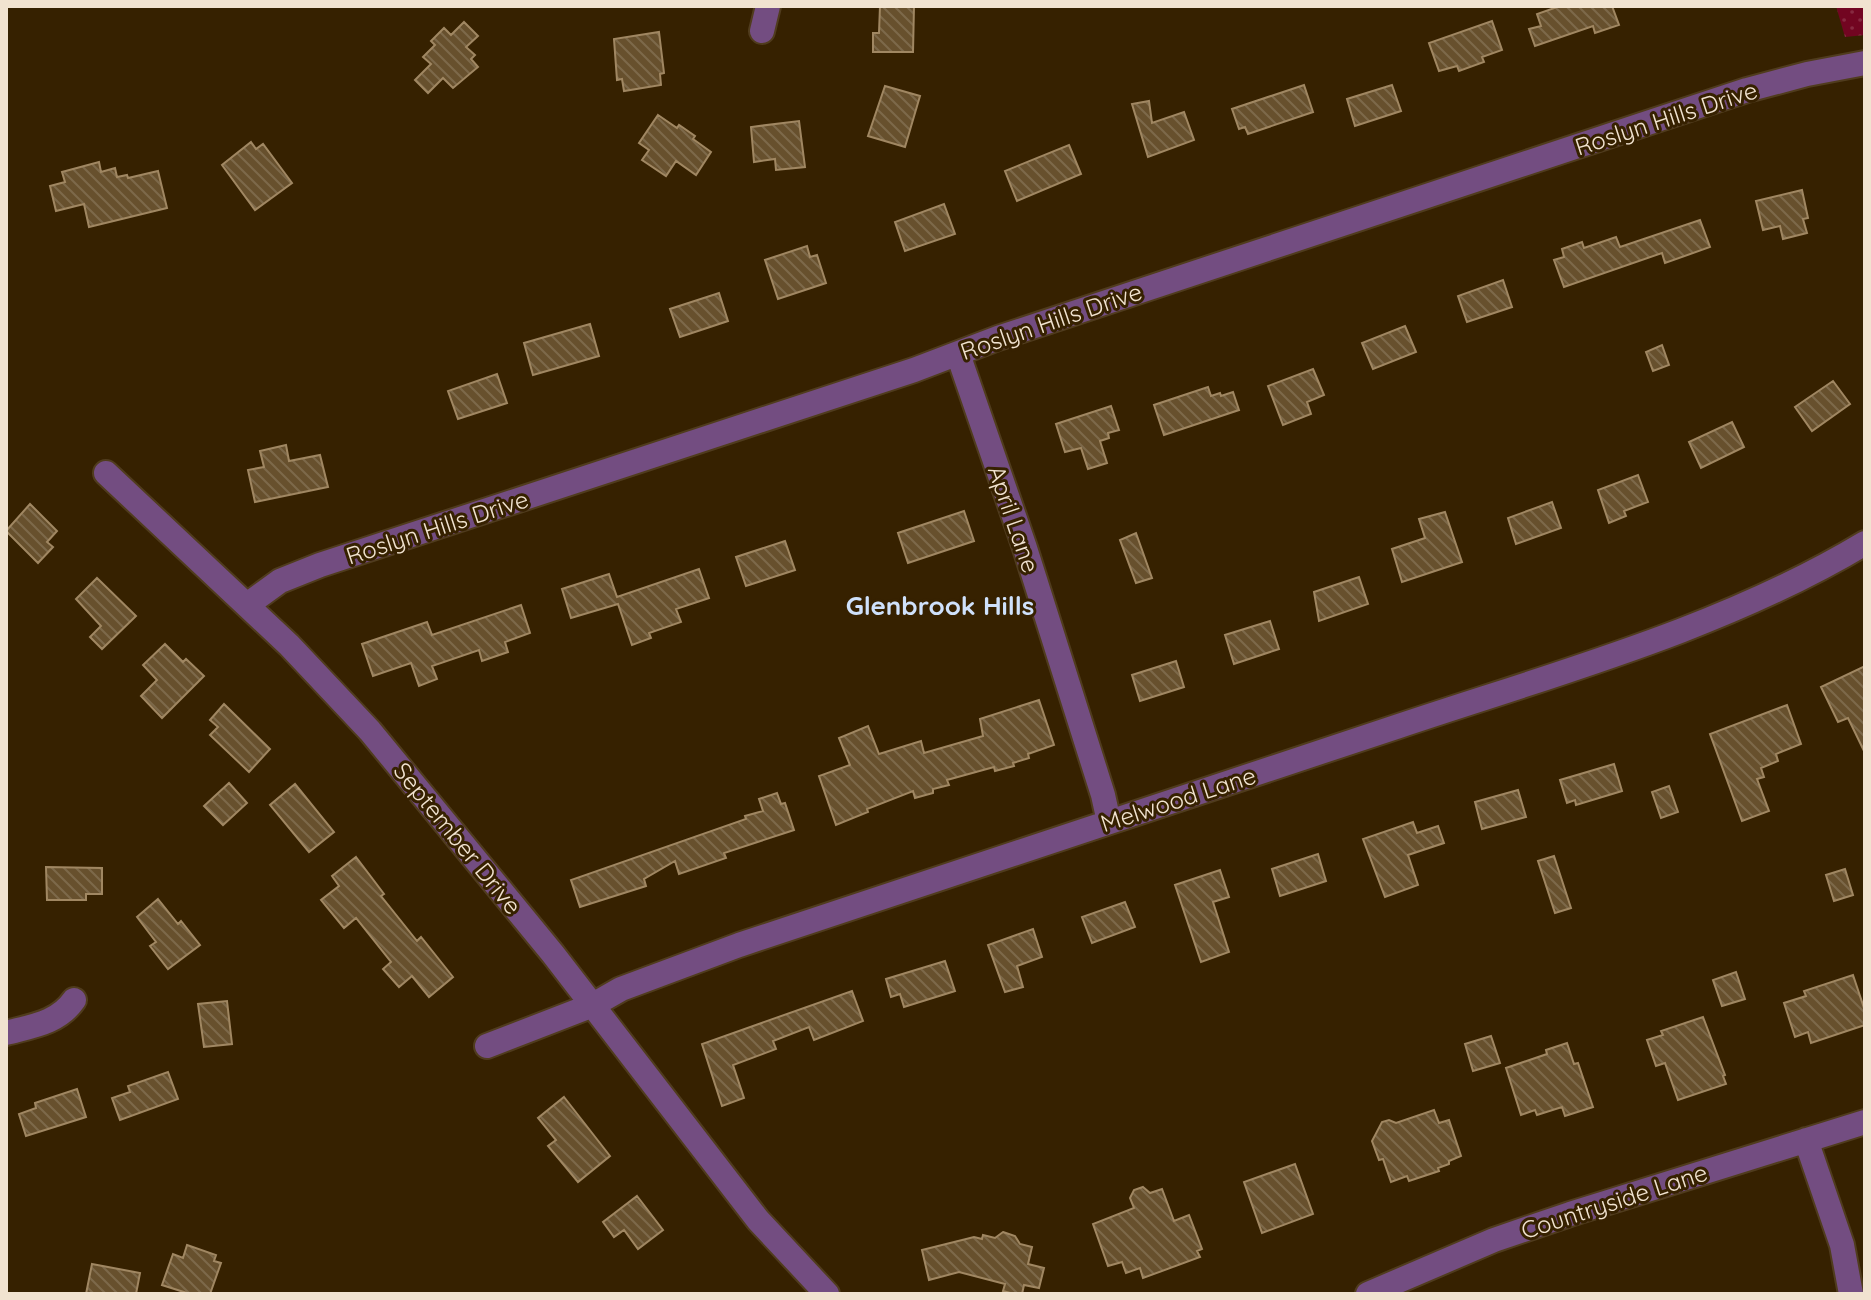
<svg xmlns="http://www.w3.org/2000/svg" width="1871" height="1300" viewBox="0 0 1871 1300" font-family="Quicksand,sans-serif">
<defs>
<pattern id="grass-dots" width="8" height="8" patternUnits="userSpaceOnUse" patternTransform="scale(2)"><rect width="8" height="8" fill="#720521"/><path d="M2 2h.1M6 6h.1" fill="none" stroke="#872940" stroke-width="1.8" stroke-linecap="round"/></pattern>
<pattern id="building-back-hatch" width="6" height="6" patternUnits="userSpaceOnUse" patternTransform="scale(2)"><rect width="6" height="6" fill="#67502d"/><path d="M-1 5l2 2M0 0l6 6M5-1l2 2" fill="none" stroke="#7d694a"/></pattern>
</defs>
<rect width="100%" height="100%" fill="#362100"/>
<path fill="url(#grass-dots)" d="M 1836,6 L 1865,6 L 1865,35 L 1845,37 Z"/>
<path fill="url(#building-back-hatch)" stroke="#a08762" stroke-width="2" d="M 880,6 L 914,6 L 913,52 L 873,52 L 873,33 L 879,33 Z
M 1560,6 L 1612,6 L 1619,25 L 1595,33 L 1593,26 L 1535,46 L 1529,29 L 1541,26 L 1537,14 Z
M 1492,21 L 1502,50 L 1482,57 L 1484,62 L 1459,71 L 1457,66 L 1439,71 L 1429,43 Z
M 464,22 L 478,36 L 466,47 L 475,55 L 471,59 L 478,67 L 453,88 L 443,78 L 428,93 L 415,80 L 431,64 L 423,57 L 435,45 L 431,41 L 444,28 L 451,35 Z
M 659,32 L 664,73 L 660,74 L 661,85 L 624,91 L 622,79 L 617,80 L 614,39 Z
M 1304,85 L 1313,112 L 1248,134 L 1245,127 L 1239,129 L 1232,109 Z
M 1392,85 L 1401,111 L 1355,126 L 1347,99 Z
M 885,86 L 920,96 L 905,147 L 868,136 Z
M 1149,101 L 1152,123 L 1184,112 L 1194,140 L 1148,157 L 1132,104 Z
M 658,115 L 677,128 L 679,125 L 695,136 L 693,139 L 711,152 L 696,175 L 676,161 L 666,176 L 642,160 L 649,150 L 639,143 Z
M 799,121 L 805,167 L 776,170 L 775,159 L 754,162 L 751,127 Z
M 251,142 L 256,149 L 263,144 L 292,183 L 255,210 L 222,165 Z
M 1069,145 L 1081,174 L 1017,201 L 1005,171 Z
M 99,162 L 101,172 L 115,168 L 117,177 L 127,175 L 128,178 L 158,171 L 167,208 L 89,227 L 84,204 L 56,211 L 50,186 L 65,182 L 62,172 Z
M 1802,190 L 1808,218 L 1803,219 L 1807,233 L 1783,239 L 1780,226 L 1763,230 L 1756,201 Z
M 944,204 L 955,234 L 905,251 L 895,222 Z
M 1700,220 L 1710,247 L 1665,263 L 1662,253 L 1564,287 L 1554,260 L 1564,257 L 1562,249 L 1582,242 L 1584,248 L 1616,237 L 1620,247 Z
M 807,246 L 810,257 L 817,255 L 826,283 L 778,299 L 765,260 Z
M 1503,280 L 1512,307 L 1467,322 L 1458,296 Z
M 719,293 L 728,321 L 680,337 L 670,309 Z
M 590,324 L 599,356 L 533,375 L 524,343 Z
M 1405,326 L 1416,352 L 1373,369 L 1362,343 Z
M 1662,345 L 1669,365 L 1653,371 L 1646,352 Z
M 1313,369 L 1324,395 L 1307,402 L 1311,414 L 1283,425 L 1268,386 Z
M 497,374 L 507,403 L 458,419 L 448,391 Z
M 1833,381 L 1850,404 L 1812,431 L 1795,407 Z
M 1208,387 L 1211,396 L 1220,393 L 1221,396 L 1233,392 L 1239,410 L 1164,435 L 1154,405 Z
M 1111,406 L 1119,430 L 1108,433 L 1109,438 L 1100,441 L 1107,463 L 1088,469 L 1081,448 L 1065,452 L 1056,424 Z
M 1732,422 L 1744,447 L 1701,468 L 1689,442 Z
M 286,445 L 289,461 L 320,455 L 328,487 L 255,502 L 248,470 L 264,467 L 260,451 Z
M 1638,475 L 1648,502 L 1624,511 L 1626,516 L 1609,523 L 1598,490 Z
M 1552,502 L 1561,528 L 1516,544 L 1508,518 Z
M 30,504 L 57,531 L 47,542 L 53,547 L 38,563 L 6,531 Z
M 964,511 L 974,541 L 908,563 L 898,533 Z
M 1445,512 L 1462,562 L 1402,582 L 1392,549 L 1425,538 L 1419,519 Z
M 1136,533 L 1152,578 L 1136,583 L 1120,540 Z
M 785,541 L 795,570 L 746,586 L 736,557 Z
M 699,569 L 709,598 L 676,609 L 681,622 L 649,633 L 651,638 L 632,645 L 618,604 L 571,618 L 562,589 L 609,574 L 617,597 Z
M 1359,577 L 1368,604 L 1319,621 L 1314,592 Z
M 97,578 L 136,616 L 102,649 L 90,637 L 101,626 L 76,599 Z
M 521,605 L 530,633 L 505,642 L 508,652 L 482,661 L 479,650 L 432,666 L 437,679 L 419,686 L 411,663 L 373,676 L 362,644 L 427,622 L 432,635 Z
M 1270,621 L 1279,649 L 1234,664 L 1225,635 Z
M 165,644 L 183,662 L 186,659 L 204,676 L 162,718 L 141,696 L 157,680 L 143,665 Z
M 1176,661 L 1184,687 L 1140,701 L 1132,675 Z
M 1865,666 L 1865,753 L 1848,718 L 1838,722 L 1821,687 Z
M 1039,700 L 1054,745 L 1028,754 L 1029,758 L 1013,763 L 1014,766 L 995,771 L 994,767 L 947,780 L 949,785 L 933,789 L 933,793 L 915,798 L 913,791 L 867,809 L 868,812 L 836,825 L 819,776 L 850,765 L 839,738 L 868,726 L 879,754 L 921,741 L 924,753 L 983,736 L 980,719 Z
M 224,704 L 270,749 L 249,772 L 210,735 L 218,727 L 210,720 Z
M 1787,705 L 1801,744 L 1776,754 L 1778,761 L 1761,768 L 1764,777 L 1757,779 L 1769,811 L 1742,821 L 1710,734 Z
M 1614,764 L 1622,791 L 1576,805 L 1575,800 L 1567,803 L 1560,780 Z
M 229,783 L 247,803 L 223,825 L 204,806 Z
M 295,784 L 334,832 L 309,852 L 270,805 Z
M 1669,786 L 1678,812 L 1661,818 L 1652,792 Z
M 1518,790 L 1526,817 L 1482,829 L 1475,802 Z
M 777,793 L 781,804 L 785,803 L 794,830 L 724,853 L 726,858 L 679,874 L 675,861 L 644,879 L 646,886 L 580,907 L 571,880 L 746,819 L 745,816 L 763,811 L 759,799 Z
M 1413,822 L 1417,833 L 1438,826 L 1444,843 L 1408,855 L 1418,885 L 1385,897 L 1363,839 Z
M 1318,854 L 1326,881 L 1280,896 L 1272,869 Z
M 1554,856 L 1571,908 L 1555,913 L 1538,861 Z
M 356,857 L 384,894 L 381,896 L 417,941 L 421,937 L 453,977 L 429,997 L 412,976 L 399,987 L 383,969 L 391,962 L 356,918 L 344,928 L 321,900 L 339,886 L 332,876 Z
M 46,867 L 102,868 L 102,894 L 86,894 L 86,900 L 47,900 Z
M 1845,869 L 1853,895 L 1834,901 L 1826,875 Z
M 1220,870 L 1229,897 L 1213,902 L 1229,952 L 1201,962 L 1175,885 Z
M 158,899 L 178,924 L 181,921 L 200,945 L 168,969 L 150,946 L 156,942 L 137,917 Z
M 1125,902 L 1135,927 L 1092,943 L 1082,917 Z
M 1033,929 L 1042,957 L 1017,966 L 1023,987 L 1005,992 L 988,945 Z
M 945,961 L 955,991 L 904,1007 L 900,994 L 891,997 L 886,979 Z
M 1736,972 L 1745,999 L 1722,1006 L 1713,980 Z
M 1853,975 L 1865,1011 L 1865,1025 L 1811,1043 L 1808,1032 L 1795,1037 L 1784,1003 L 1806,996 L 1804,991 Z
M 852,991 L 863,1021 L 814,1040 L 809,1027 L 773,1041 L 776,1049 L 733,1065 L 744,1098 L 722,1106 L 702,1044 Z
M 227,1001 L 232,1044 L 204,1047 L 198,1004 Z
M 1703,1017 L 1725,1075 L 1723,1076 L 1726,1084 L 1678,1100 L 1665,1063 L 1656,1066 L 1647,1040 L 1663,1035 L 1661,1031 Z
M 1491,1036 L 1500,1063 L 1473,1071 L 1465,1044 Z
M 1567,1043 L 1574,1064 L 1578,1063 L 1593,1107 L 1565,1116 L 1562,1107 L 1537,1115 L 1535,1110 L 1521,1115 L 1506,1068 L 1547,1054 L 1546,1050 Z
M 168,1072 L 178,1099 L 120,1120 L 112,1098 L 130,1092 L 128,1086 Z
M 77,1089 L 86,1117 L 26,1136 L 19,1114 L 36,1108 L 35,1103 Z
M 564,1097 L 610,1156 L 578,1182 L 548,1146 L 556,1140 L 538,1118 Z
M 1434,1110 L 1439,1123 L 1449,1120 L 1461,1156 L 1449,1161 L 1449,1164 L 1438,1168 L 1439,1171 L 1409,1181 L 1407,1176 L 1391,1182 L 1383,1159 L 1379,1160 L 1372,1141 L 1382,1122 L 1389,1120 L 1396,1123 Z
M 1295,1164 L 1313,1214 L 1262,1233 L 1244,1182 Z
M 1143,1187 L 1150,1193 L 1162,1189 L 1174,1221 L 1189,1215 L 1202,1249 L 1197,1251 L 1200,1257 L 1143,1278 L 1140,1268 L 1126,1273 L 1122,1262 L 1108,1266 L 1093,1224 L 1134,1208 L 1130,1198 L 1134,1190 Z
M 637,1196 L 663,1230 L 638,1249 L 624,1230 L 614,1237 L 603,1222 Z
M 1003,1232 L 1015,1236 L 1020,1244 L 1032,1247 L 1028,1264 L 1044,1268 L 1039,1288 L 1024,1285 L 1022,1294 L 1014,1294 L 1003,1291 L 1005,1284 L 959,1272 L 929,1280 L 922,1250 L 974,1237 L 982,1239 L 983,1235 L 995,1238 Z
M 187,1245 L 216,1255 L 214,1261 L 221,1263 L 210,1294 L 190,1294 L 162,1285 L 173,1254 L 183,1258 Z
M 92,1264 L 140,1273 L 136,1294 L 86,1294 Z"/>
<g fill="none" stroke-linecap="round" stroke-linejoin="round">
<defs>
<path id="street" d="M 762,31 L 768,6
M 958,354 L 1025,548 L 1103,795 L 1109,822
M 106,473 L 289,645 L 370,731 L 553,954 L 758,1220 L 827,1294
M 247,605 L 280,581 L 320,565 L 914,370 L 998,338 L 1747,90 L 1807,74 L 1865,63
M 6,1033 C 32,1026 58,1023 74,1000
M 487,1046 L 593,1005 L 621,989 L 739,945 C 959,872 1179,799 1399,726 C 1554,674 1724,628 1865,543
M 1806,1140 L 1842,1245 L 1851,1294
M 1368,1294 L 1494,1240 L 1570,1214 L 1865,1122"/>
</defs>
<use href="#street" stroke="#503c1d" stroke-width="28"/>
<use href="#street" stroke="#734d81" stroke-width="24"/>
</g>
<g text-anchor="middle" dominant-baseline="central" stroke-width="6" stroke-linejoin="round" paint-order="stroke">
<g font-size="24" fill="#f1e3d0" stroke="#362100">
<text transform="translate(1666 118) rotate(-18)">Roslyn Hills Drive</text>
<text transform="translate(1051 321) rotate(-19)">Roslyn Hills Drive</text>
<text transform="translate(1014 519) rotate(71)">April Lane</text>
<text transform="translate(437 527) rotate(-18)">Roslyn Hills Drive</text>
<text transform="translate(1178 799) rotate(-18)">Melwood Lane</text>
<text transform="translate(458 838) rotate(51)">September Drive</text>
<text transform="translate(1614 1201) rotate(-18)">Countryside Lane</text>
</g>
<g font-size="26" font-weight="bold" fill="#cfe1fb" stroke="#362100">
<text x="940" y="605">Glenbrook Hills</text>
</g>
</g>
<rect width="1871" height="1300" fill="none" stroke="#f1e3d0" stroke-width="16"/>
</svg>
